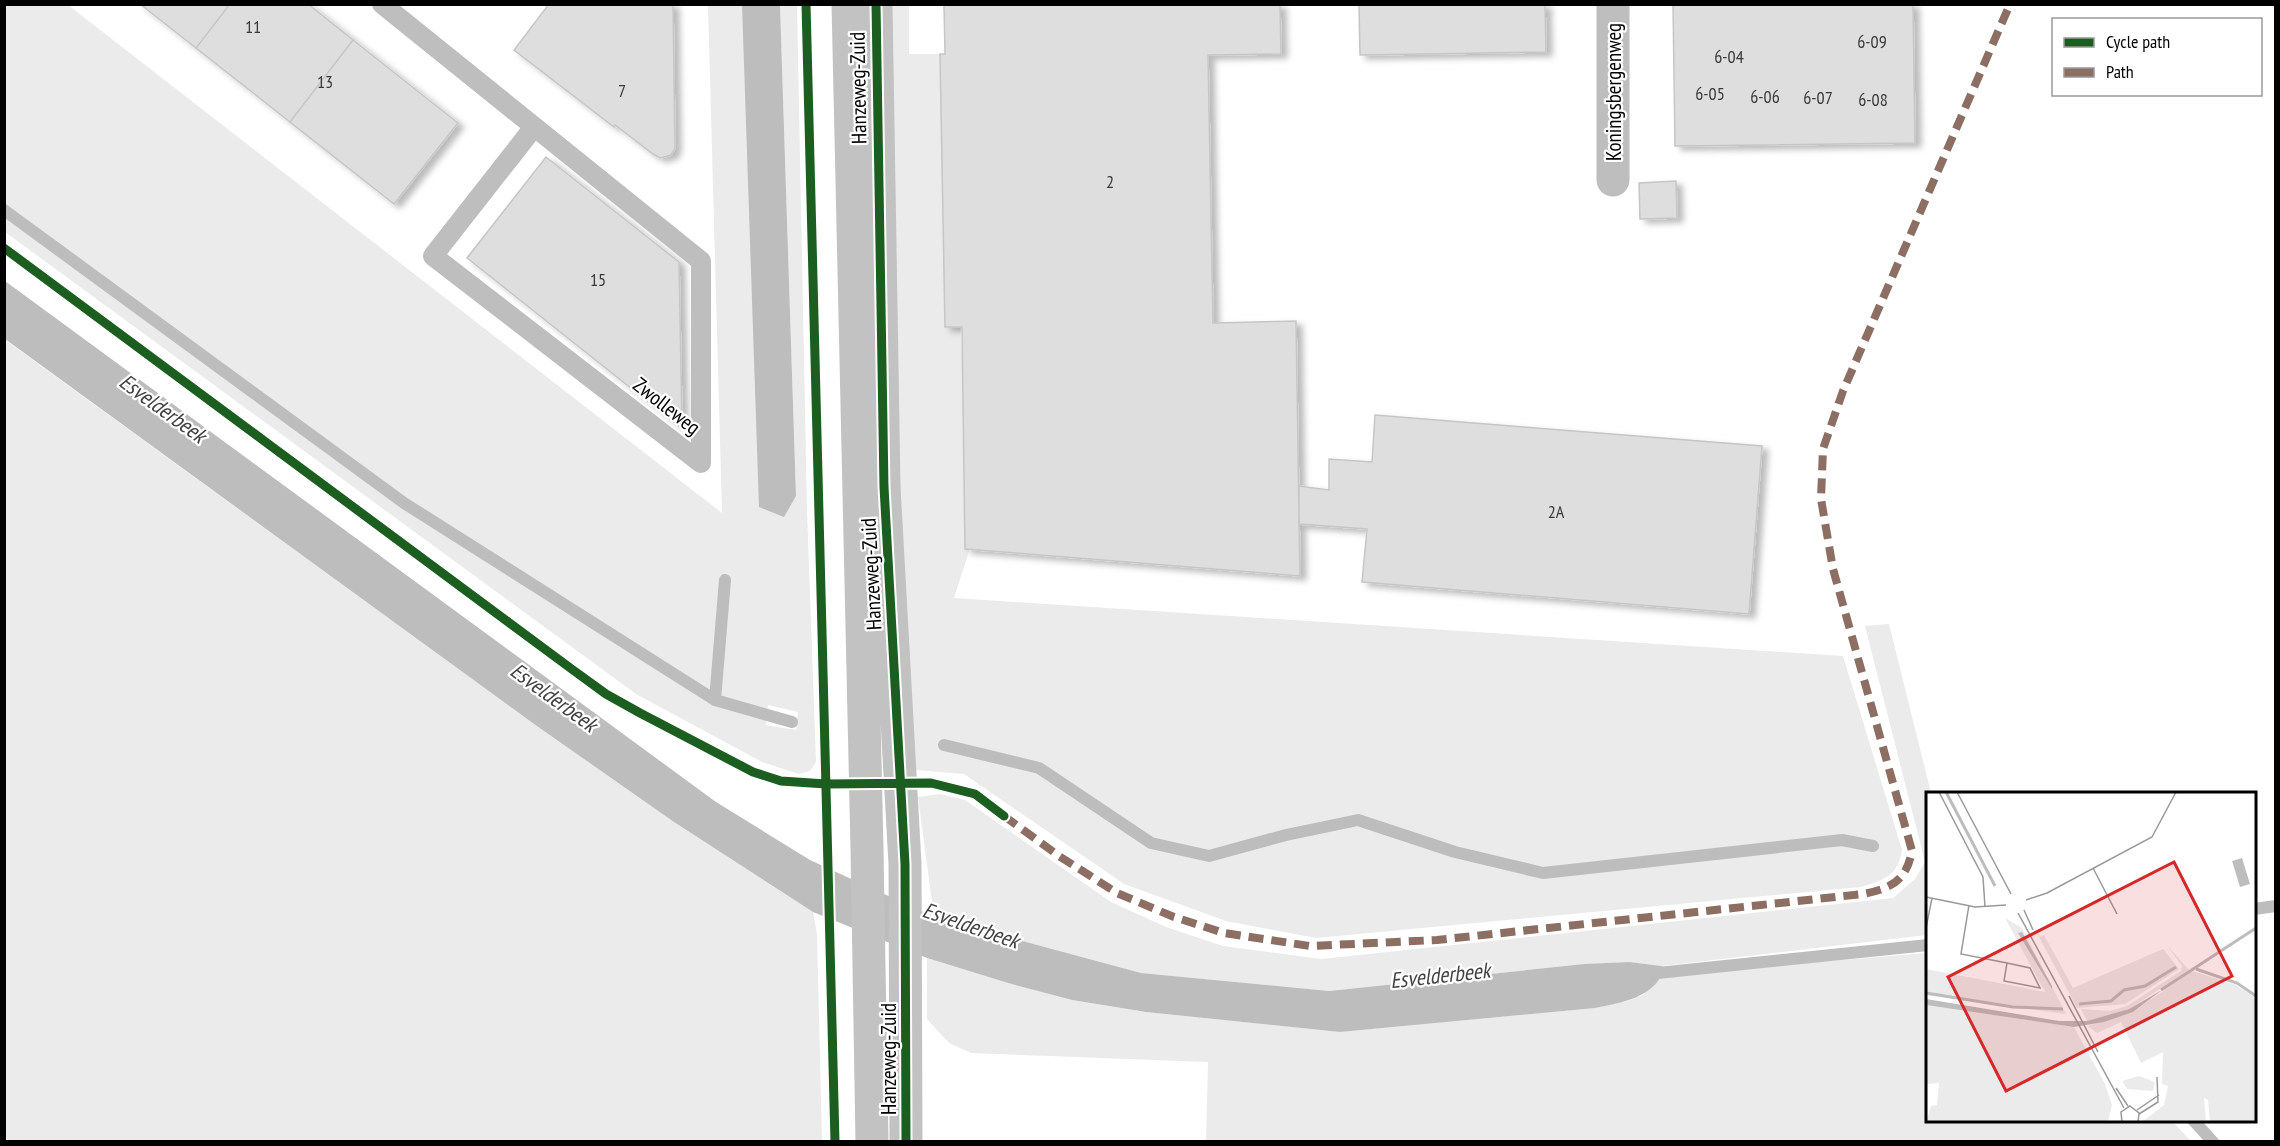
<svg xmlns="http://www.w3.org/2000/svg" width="2280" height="1146" viewBox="0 0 2280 1146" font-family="'PT Sans Narrow',sans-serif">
<defs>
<filter id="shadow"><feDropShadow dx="6" dy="4" stdDeviation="3" flood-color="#0004"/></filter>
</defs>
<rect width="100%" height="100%" fill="#fff"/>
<path fill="#ebebeb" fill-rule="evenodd" d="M 5,5 L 68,5 L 722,513 L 708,5 L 743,5 L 796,496 L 780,5 L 797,5 L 807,511 L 816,762 L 810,771 L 799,774 L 762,762 L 636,694 L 5,232 ZM 768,705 L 798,712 L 796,730 L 766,725 Z
M 892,5 L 909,5 L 909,54 L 947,54 L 971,545 L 954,598 L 1843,656 L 1902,850 C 1898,876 1884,880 1861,887 L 1316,938 L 1226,921 L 1124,884 L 964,774 L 916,770 L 899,532 Z
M 4,339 L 534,724 L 674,822 L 813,912 L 817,934 L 822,1141 L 5,1141 Z
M 1889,624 L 1931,793 L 1928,794 L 1927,935 L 1662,966 L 1629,962 L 1584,964 L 1329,991 L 1141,973 L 934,917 L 918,797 L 940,794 L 965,800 L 1111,902 L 1166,927 L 1223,946 L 1322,959 L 1893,898 L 1915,879 L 1925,862 L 1865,626 Z
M 1927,953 L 1928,1120 L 2172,1121 L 2191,1141 L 1206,1141 L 1208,1062 L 971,1053 L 949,1043 L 927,1019 L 927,958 L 1008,983 L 1072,1000 L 1146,1012 L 1340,1032 L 1595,1008 L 1627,1001 L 1643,995 L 1662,975 Z"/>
<path fill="#bdbdbd" d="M 742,5 L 780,5 L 796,496 L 784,517 L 759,507 Z
M 5,281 L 716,802 L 810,860 L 934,917 L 1141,973 L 1329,991 L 1584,964 L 1629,962 L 1662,966 L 1664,968 C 1656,998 1620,1003 1595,1008 L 1340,1032 L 1146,1012 L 1072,1000 L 1008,983 L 927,958 L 813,912 L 674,822 L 534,724 L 5,339 Z"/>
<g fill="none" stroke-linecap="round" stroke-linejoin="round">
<path stroke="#bdbdbd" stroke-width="12" d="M 4,210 L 404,503 L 715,700 L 792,722
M 715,700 L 725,580
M 944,745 L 1039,768 L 1151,843 L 1209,856 L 1286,835 L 1358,820 L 1455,852 L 1543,873 L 1842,840 L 1873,846
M 2254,909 L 2276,906
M 1648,974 L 1928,945
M 2193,1120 L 2213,1142"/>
</g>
<path fill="#dedede" stroke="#c6c6c6" stroke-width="1.5" filter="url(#shadow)" d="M 140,4 L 230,4 L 196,48 Z
M 230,4 L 308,4 L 353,40 L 290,122 L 196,48 Z
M 549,4 L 673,4 L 675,148 L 671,155 L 660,158 L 653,154 L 615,125 L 614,127 L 514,50 Z
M 944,4 L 1280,4 L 1281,54 L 1208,55 L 1213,323 L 1296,321 L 1300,576 L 965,549 L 962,327 L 945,327 L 940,54 L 945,54 Z
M 1359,4 L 1545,4 L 1546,52 L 1360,55 Z
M 1673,4 L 1913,4 L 1915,143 L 1675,146 Z
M 353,40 L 458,123 L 394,204 L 290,122 Z
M 546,157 L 679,262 L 682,425 L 680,427 L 467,258 Z
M 1676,181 L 1677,218 L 1640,219 L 1639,183 Z
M 1375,415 L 1762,446 L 1749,614 L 1362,582 L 1367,529 L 1299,524 L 1299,486 L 1329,490 L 1329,459 L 1372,462 Z"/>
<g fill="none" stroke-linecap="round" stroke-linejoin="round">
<path stroke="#bebebe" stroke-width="20" d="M 382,4 L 701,261 L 701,463 L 433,256 L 534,127"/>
<path stroke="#bebebe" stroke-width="33" d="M 1613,4 L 1613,180"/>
<path stroke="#c2c2c2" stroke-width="33" d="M 848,4 L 867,849 L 872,1142
M 876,4 L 884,487 L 905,864 L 906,1142"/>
<path stroke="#8d6e63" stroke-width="8" stroke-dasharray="15 8" stroke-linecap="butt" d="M 1004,816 L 1059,856 L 1117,893 L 1174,917 L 1224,933 L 1310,946 L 1437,940 L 1863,894 C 1892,888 1906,881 1912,851 L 1833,569 L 1821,499 L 1823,449 L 1843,391 L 2010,4"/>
<defs>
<path id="cycleway" d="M 806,4 L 835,1142
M 876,4 L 884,487 L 905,864 L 906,1142
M 4,248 L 573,670 L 606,694 L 640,713 L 753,772 L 781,781 L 826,784 L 931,783 L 975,794 L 1004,816"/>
</defs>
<use href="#cycleway" stroke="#fff" stroke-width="13"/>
<use href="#cycleway" stroke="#1b5e20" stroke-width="9"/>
</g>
<g text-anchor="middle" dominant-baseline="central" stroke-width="4.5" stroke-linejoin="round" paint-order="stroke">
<g font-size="18" fill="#383838">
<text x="253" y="26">11</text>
<text x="1872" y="41">6-09</text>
<text x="1729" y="56">6-04</text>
<text x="325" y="81">13</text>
<text x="622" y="90">7</text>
<text x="1710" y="93">6-05</text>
<text x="1765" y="96">6-06</text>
<text x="1818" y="97">6-07</text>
<text x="1873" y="99">6-08</text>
<text x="1110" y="181">2</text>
<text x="598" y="279">15</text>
<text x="1556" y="511">2A</text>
</g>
<g font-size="21" fill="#000" stroke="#fff">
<text transform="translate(858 88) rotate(-91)">Hanzeweg-Zuid</text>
<text transform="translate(1613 92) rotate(-90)">Koningsbergenweg</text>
<text transform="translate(667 406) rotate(38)">Zwolleweg</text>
<text transform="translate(871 574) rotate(-93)">Hanzeweg-Zuid</text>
<text transform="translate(888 1059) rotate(-90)">Hanzeweg-Zuid</text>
</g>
<g font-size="22" font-style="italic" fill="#424242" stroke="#fff">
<text transform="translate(163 408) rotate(36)">Esvelderbeek</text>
<text transform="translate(554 697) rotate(36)">Esvelderbeek</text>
<text transform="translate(971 925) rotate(19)">Esvelderbeek</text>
<text transform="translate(1440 975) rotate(-6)">Esvelderbeek</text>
</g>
</g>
<g transform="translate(1926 792)">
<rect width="330" height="330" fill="#fff"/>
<path d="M 79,126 L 96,136 L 140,222 L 0,203 L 0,177 L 119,200 ZM 103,126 L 114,145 L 118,143 L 147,196 L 237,157 L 253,177 L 199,212 L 151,216 ZM 240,152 L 263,178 L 203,217 L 161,229 L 155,217 L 184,219 L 201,214 L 255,179 L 256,174 ZM 266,179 L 310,193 L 330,206 L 330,330 L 284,330 L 282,308 L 278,306 L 280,330 L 216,330 L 238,313 L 242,294 L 236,292 L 237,260 L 215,271 L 195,230 L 171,241 L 162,234 L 207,220 ZM 0,213 L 148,235 L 179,292 L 186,313 L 182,329 L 0,330 L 5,314 L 11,313 L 13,291 L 0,292 ZM 213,284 L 229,290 L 227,299 L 201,297 L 196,289 Z" fill="#ebebeb"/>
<path d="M 316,66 L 324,92 L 314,95 L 306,69 ZM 96,140 L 126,194 L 126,197 L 92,141 ZM 236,198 L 207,220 L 178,230 L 148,235 L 0,213 L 0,207 L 133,229 L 161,229 L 203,217 Z" fill="#bdbdbd"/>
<path fill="none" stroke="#bdbdbd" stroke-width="3" d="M 20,0 L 69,94M 270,177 L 311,191 L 330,204M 235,198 L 330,136M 0,201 L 87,215 L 137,217M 153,212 L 185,209 L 198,198 L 219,194 L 250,175"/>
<path fill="none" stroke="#999" stroke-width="1.5" d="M 13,0 L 57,85 L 59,115M 31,0 L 85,102M 167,76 L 191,122M 0,105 L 49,115 L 80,113M 100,108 L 121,101 L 226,45 L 250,0M 43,113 L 35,162 L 81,171 L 104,176 L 114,196 L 78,189 L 81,171M 98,118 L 107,138M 92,121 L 198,316M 0,136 L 6,106M 143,204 L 172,260M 190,296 L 202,314M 211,318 L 233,303M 213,322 L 232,310 L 231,285M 196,330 L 195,320 L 204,314 L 213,321 L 212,330"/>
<path fill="#d62828" fill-opacity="0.15" stroke="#d62828" stroke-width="3" d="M 248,70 L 306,184 L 80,299 L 22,185 Z"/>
<rect width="330" height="330" fill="none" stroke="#000" stroke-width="3"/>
</g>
<rect width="2280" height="1146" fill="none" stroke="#000000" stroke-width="12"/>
<rect x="2052" y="18" width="210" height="78" fill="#ffffff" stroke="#999999" stroke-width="1.5"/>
<rect x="2064" y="38" width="30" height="9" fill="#1b5e20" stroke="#999999" stroke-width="1.5"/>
<text x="2106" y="48" font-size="18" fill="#000000">Cycle path</text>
<rect x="2064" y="68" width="30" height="9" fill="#8d6e63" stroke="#999999" stroke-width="1.5"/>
<text x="2106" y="78" font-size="18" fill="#000000">Path</text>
</svg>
